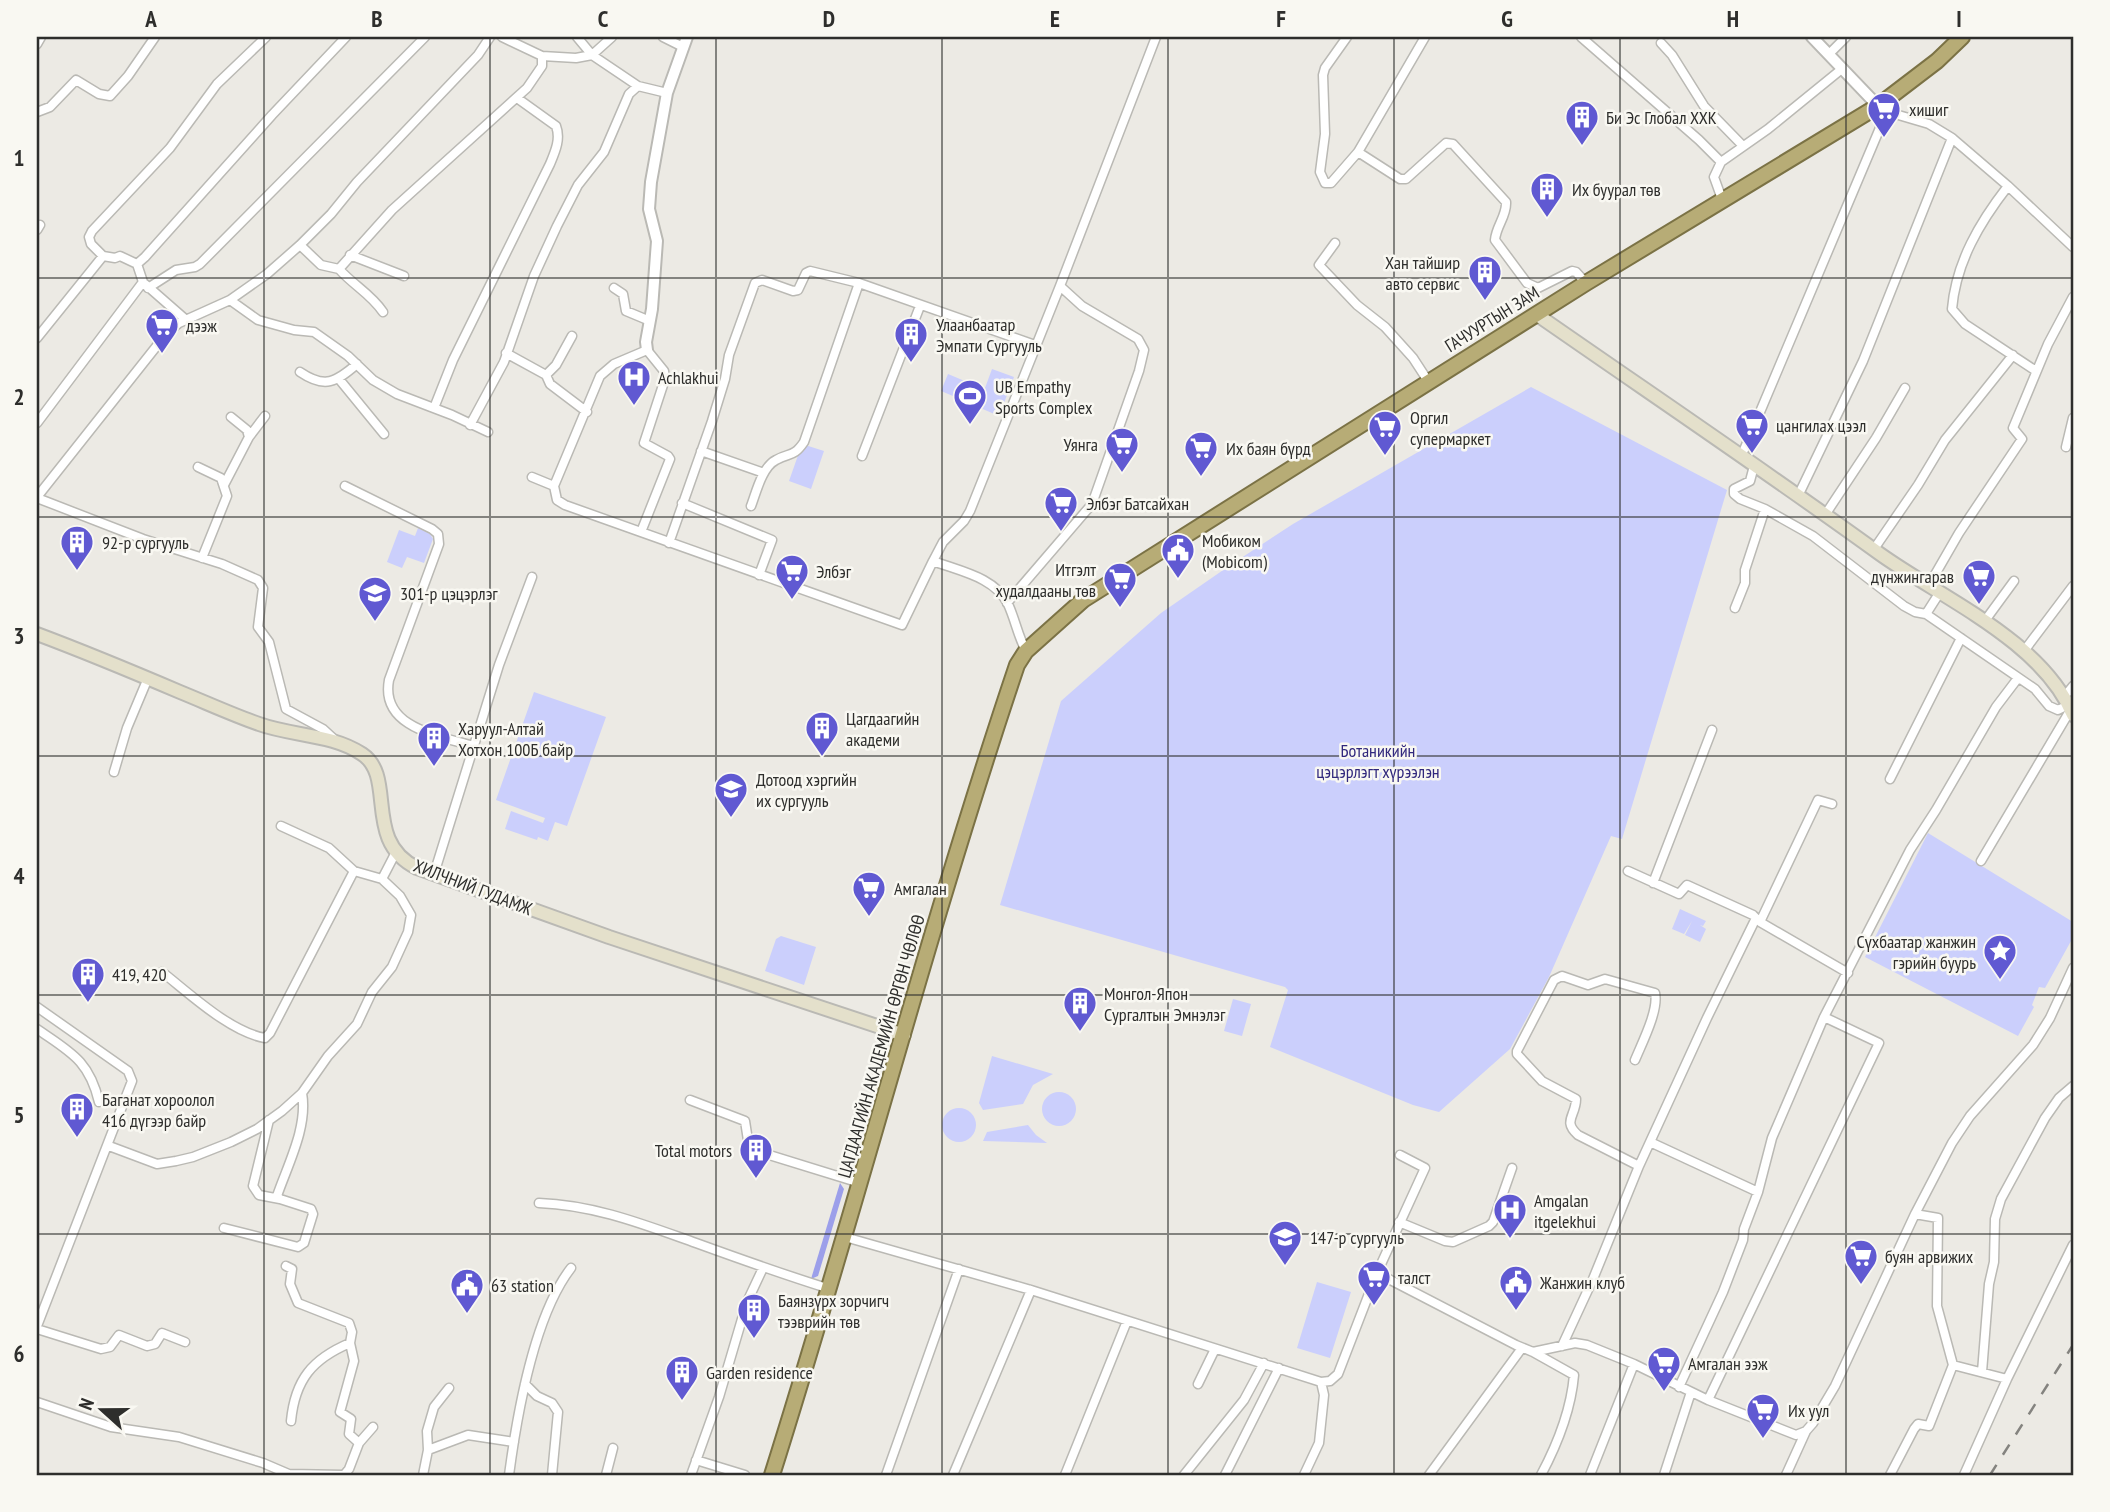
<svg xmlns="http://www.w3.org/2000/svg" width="2110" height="1512" viewBox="0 0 2110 1512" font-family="'PT Sans Narrow',sans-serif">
<rect width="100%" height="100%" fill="#eceae4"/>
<path fill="#cbcffc" d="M 992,369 L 1014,377 L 999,416 L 978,407 Z
M 948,374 L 979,387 L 972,404 L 941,391 Z
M 1531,387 L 1727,490 L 1622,839 L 1611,836 L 1549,977 L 1510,1049 L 1439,1112 L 1413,1105 L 1270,1047 L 1288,990 L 1285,987 L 1000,905 L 1061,701 L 1161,613 L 1229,566 L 1293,524 Z
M 802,444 L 824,451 L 811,489 L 789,481 Z
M 418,528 L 430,534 L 433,539 L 424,563 L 407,557 L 402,568 L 387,562 L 399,530 L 415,536 Z
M 534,692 L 606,717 L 567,826 L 555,822 L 548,841 L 538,837 L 537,840 L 505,829 L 511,811 L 543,823 L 545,818 L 496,800 Z
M 1928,833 L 2073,922 L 2071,941 L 2045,988 L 2039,987 L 2032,1005 L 2034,1007 L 2018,1036 L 1865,957 Z
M 1680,909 L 1706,921 L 1703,926 L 1700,925 L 1706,929 L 1700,942 L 1685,935 L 1692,921 L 1684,934 L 1672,929 Z
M 781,936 L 816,947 L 804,985 L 765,971 L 776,939 Z
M 1233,999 L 1251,1004 L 1242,1036 L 1224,1031 Z
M 992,1056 L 1053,1074 L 1033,1085 L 1023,1104 L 983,1110 L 979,1103 Z
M1042 1109a17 17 0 1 1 34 0a17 17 0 1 1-34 0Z
M942 1125a17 17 0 1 1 34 0a17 17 0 1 1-34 0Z
M 1028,1125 L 1036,1135 L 1047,1143 L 983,1141 L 987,1132 Z
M 1317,1282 L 1351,1292 L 1330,1358 L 1297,1348 Z"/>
<path fill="#9c9fea" d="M 840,1183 L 844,1189 L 818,1276 L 811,1279 Z"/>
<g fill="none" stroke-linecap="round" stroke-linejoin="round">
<defs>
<path id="minor" d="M 502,37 L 542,56 L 576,58 L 592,55 L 612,37
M 577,37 L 592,55 L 638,86
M 663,37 L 683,47
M 1347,37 L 1325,68 L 1323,75 L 1325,134 L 1320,172 L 1325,183 L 1331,183 L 1358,152 L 1425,37
M 1581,37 L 1699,140 L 1721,162
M 1661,43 L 1672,55 L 1704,106 L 1743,146
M 37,44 L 41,37
M 1829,54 L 1846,37
M 37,112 L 50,107 L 76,80 L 99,94 L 110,96 L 128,76 L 155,37
M 1886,114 L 1895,114 L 1929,124 L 1952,138 L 2008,186 L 2073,247
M 1358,152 L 1400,179 L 1406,179 L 1446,143 L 1453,144 L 1506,202 C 1507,216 1496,226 1495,240 L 1527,283 L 1538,288 L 1572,271 L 1576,272 L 1586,283
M 2008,186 C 1980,222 1956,262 1952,309 L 1965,324 L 2036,371
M 1723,202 L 1714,177 L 1721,162 L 1768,129 L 1843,68
M 37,230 L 40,225
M 1335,243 L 1319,265 L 1357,305 L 1385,327 L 1413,358 L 1428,381
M 300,245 L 321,265 L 339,269 L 392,210 L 527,88 L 542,66 L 542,56
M 350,255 L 404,276
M 103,256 L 91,244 L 89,237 L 92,231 L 170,148 L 217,84 L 266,37
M 339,269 C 353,285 371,294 383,312
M 145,284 L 185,319
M 148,288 L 176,270 L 195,267 L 200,264 L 425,37
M 614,288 L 623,294 L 626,311 L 650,321
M 230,300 L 258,320 L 294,330 L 314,332 L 348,356 L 373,380 L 397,394 L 452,415 L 488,432
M 37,338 L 103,256 L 115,258 L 120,256 L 137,264 L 145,257 L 272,115 L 346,37
M 506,353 L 546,375 L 550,384 L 587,412
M 300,372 C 325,389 336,382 357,364
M 546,375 L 556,365 L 572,336
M 339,379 L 384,434
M 434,408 L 453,360 L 550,164 C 555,152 561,139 556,126 L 517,98
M 37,423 L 143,282 L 137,264
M 470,425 L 504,362 L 534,276 L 557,226 L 578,185 L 604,152 L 629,94 L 638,86 L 667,93
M 249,437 L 265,416
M 2066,447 L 2073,418
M 701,451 L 764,473
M 862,456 L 920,306
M 1741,457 L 1885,116 L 1878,106
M 1754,466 L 1750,481 L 1734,489 L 1734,494 L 1740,499 L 1765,509 L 1813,536 L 1904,606 L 1915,612 L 1926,614 L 2035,689 L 2049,706 L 2058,710 L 2068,705
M 198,467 L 221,478 L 227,496 L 202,558
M 532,477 L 554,486 L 600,376 L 614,364 L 647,350 L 664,371 L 665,379 L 644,443 L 668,456 L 670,459 L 641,532
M 224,485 L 249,437 L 247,430 L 231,417
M 345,486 L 432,529 L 438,534 L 439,544 L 389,680 C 380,728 440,736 473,746
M 554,486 L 557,500 L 565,505 L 902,625 L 933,561 C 959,571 995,577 1008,604 C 1015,619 1018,636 1026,651
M 1798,496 L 1863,361 L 1952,138
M 37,497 L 167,333 L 179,323 L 230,300 L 267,274 L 300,245 L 331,214 L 357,182 L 478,55 L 490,37
M 37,498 L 143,539 L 222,564 L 258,580 L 263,588 L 258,627 L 269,642 L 286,709 L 323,729 L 335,740
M 682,503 L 772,540 L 759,575
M 751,506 C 756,493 762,467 776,460 C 790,452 793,458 804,442 L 859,283
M 1825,515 L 1876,438 L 1905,388
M 669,543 L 712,421 L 725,379 L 729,355 L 755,283 L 762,280 L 793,291 L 798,290 L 806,273 L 810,271 L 859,283 L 1035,345
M 1874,549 L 1918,485 L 1945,440 L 2013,355
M 933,561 L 943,542 L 964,521 L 970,511 L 1060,286
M 1929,585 L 1959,533 L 2022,439 L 2013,428 L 2048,344 L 2073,297
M 1007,603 L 1092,504 L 1139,371 L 1144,350 L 1138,339 L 1082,306 L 1060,286 L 1156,37
M 1735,608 L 1745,583 L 1745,570 L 1765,509
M 1926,614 L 1940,592
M 1984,622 L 2014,581
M 2024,651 L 2073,586
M 2064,697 L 2073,686
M 114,772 L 127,728 L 148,678
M 1890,779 L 1961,638
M 281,826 L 329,848 L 354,871 L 382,879
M 1981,861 L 2071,709
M 1628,871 L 1679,894 L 1687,885 L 1753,915 L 1760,922 L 1848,973
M 434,874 L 499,665 L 532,577
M 1653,883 L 1712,730
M 1760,922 L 1818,800 L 1832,804
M 162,972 C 189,993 230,1032 265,1038 L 270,1033 L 354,871
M 37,1007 L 128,1071 L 132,1081 L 37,1326
M 37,1029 C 70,1052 89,1060 99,1102
M 1635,1060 C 1642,1043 1659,1010 1655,993 L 1605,979 L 1588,985 L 1562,976 L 1554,980 L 1517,1051 L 1517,1054 L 1542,1081 L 1576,1099 C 1576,1116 1562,1121 1578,1135 L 1639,1166
M 690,1100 L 745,1121 L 749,1147 L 753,1150 L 860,1183
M 269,1120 L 253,1186 L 259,1195 L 280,1199
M 1650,1142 L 1758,1192
M 109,1146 L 157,1164 L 176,1161 L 193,1157 L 231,1142 L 257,1129 L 282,1111 L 302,1093 L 328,1056 L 357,1024 L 372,992 L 392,967 L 408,932 L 411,915 L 400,896 L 382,879 L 396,852
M 539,1203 C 595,1205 645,1225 696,1243 C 740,1259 785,1275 830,1289
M 1399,1222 L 1445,1241 L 1453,1242 L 1489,1226 L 1493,1222 L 1512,1168
M 224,1228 L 298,1247 L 304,1243 L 313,1214 L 311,1209 L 280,1199 L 277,1196 C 288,1164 308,1127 302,1093
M 845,1237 L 1031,1290 L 1321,1382 L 1330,1381 L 1338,1374 L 1377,1273 L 1516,1345 L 1533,1352 L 1575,1343 L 1587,1345 L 1634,1364 L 1708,1400 L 1796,1435 L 1806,1431 L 1813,1423 L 1835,1386 L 1915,1214 L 1952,1143 L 1970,1116 L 2033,1045 L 2050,1018 L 2073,968
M 286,1266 L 292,1269 L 290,1284 L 298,1303 L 349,1323 L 352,1332 L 350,1343 L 354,1361 L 340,1412 L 351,1419 L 349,1434 L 359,1443
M 1377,1273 L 1425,1168 L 1400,1155
M 37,1329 L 101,1349 L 110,1347 L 119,1335 L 147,1346 L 155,1344 L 162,1333 L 185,1342
M 1562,1346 L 1593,1279 L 1639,1166 L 1707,1018 L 1756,918
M 1533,1352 L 1574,1375 C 1571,1410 1557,1445 1541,1475
M 1953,1365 L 2007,1379
M 1982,1372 L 1989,1284 L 1994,1262 L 1995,1219 L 2001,1199 L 2045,1118 L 2059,1098 L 2073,1086
M 525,1384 L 537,1396 L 552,1403 L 558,1412 L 552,1475
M 1198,1384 L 1215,1349
M 1679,1387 L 1723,1292 L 1743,1240 L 1744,1229 L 1758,1192 L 1772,1138 L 1824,1017 L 1910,850 L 1936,810 L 1996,707 L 2018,678
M 1708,1400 L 1879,1043 L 1824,1017
M 37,1402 L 111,1427 L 179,1437 L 263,1463 L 291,1475
M 291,1421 C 295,1380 312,1359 350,1343
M 428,1450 L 468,1435 L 514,1442
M 696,1460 L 745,1475
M 289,1474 L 344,1475
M 344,1475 L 349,1469 L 359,1443 L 373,1427
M 423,1475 L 428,1450 L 427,1431 L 434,1407 L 449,1388
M 509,1475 C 517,1415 534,1316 571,1268
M 606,1475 L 613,1448
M 691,1475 L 719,1397 L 747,1302 L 763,1268
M 886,1475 L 959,1269
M 953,1475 L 1031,1290
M 1065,1475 L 1127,1321
M 1184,1475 L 1244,1400 L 1264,1363
M 1225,1475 L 1279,1368
M 1304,1475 L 1319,1443 L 1324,1395 L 1321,1382
M 1429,1475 L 1522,1348
M 1590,1475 L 1634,1364
M 1664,1475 L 1691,1392
M 1786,1475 L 1806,1431
M 1890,1475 L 1914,1429 L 1918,1424 L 1929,1426 L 1953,1365 L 1937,1306 L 1938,1218 L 1915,1214
M 1964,1475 L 2007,1379 L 2073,1245"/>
<path id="tertiary" d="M 1812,37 L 1878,106
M 647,350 L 646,342 L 652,309 L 657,241 L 649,209 L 651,182 L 667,93 L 687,37"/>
<path id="secondary" d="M 1536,314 C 1651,394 1767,472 1880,554 C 1943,599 2042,641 2073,715
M 37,634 C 85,652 133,672 180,692 C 207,703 233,715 259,724 C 292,736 332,734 362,754 C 397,777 362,841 417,868 L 609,937 L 904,1035"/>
<path id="trunk" d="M 772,1475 C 857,1206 927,932 1017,665 L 1026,651 L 1083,600 L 1586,283 L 1878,106 L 1937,61 L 1962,37"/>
</defs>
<use href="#minor" stroke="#bab9b4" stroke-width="11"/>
<use href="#tertiary" stroke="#bab9b4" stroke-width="14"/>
<use href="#secondary" stroke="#bab9b4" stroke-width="16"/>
<use href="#trunk" stroke="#7b7245" stroke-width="18"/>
<use href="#minor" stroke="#fff" stroke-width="8"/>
<use href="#tertiary" stroke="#fff" stroke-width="10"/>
<use href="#secondary" stroke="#e4e0cb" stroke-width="12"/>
<use href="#trunk" stroke="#b7ac76" stroke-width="14"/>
<path stroke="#84837f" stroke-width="2.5" stroke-dasharray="12 12" stroke-linecap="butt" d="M 1990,1475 L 2073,1345"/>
</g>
<path fill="none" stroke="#2e2e2c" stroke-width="2" stroke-opacity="0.55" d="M 264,37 L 264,1475M 490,37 L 490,1475M 716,37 L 716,1475M 942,37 L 942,1475M 1168,37 L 1168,1475M 1394,37 L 1394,1475M 1620,37 L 1620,1475M 1846,37 L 1846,1475M 37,278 L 2073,278M 37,517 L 2073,517M 37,756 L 2073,756M 37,995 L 2073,995M 37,1234 L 2073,1234"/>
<defs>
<symbol id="supermarket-pin" viewBox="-11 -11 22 30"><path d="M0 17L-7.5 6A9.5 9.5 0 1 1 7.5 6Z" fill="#6059d2" stroke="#f9f8f2"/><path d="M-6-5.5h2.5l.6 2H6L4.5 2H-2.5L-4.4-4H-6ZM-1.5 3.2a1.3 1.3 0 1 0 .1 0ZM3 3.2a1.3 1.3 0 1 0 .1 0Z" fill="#fff"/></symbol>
<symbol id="building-pin" viewBox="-11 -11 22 30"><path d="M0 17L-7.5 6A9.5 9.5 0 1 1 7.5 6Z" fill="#6059d2" stroke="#f9f8f2"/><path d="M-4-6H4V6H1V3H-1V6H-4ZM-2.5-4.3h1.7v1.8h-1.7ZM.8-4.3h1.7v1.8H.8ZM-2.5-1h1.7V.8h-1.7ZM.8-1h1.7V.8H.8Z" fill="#fff"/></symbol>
<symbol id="hospital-pin" viewBox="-11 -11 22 30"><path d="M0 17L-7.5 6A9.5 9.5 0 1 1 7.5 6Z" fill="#6059d2" stroke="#f9f8f2"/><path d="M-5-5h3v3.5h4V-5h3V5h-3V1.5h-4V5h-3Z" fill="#fff"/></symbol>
<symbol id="stadium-pin" viewBox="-11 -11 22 30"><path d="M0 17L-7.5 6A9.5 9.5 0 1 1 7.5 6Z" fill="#6059d2" stroke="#f9f8f2"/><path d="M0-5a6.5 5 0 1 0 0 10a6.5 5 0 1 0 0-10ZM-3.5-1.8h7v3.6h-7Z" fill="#fff"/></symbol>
<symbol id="civic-pin" viewBox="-11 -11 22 30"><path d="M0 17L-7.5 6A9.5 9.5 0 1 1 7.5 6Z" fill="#6059d2" stroke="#f9f8f2"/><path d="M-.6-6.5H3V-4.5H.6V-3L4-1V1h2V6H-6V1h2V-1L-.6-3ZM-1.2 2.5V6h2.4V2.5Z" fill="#fff"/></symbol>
<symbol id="school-pin" viewBox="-11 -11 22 30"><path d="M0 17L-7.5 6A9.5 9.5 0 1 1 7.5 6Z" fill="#6059d2" stroke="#f9f8f2"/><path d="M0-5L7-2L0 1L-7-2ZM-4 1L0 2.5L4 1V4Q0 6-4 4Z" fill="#fff"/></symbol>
<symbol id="university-pin" viewBox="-11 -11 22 30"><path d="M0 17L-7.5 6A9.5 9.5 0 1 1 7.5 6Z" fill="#6059d2" stroke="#f9f8f2"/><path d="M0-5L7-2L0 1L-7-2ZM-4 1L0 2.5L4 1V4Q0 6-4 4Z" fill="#fff"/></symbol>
<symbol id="sight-pin" viewBox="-11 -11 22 30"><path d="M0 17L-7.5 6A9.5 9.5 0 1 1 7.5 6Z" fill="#6059d2" stroke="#f9f8f2"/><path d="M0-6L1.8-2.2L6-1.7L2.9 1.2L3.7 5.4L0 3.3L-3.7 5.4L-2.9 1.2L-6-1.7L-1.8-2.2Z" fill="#fff"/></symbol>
</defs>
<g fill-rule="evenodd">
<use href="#supermarket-pin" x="1865" y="90" width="38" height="52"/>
<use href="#building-pin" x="1563" y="98" width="38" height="52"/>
<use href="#building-pin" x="1528" y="170" width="38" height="52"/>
<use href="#building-pin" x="1466" y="253" width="38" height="52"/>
<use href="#supermarket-pin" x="143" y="306" width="38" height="52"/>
<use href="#building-pin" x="892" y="315" width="38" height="52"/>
<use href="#hospital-pin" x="615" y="358" width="38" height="52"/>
<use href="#stadium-pin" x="951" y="377" width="38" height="52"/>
<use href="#supermarket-pin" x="1733" y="406" width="38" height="52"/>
<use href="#supermarket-pin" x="1366" y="408" width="38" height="52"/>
<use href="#supermarket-pin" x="1103" y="425" width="38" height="52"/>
<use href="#supermarket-pin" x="1182" y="429" width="38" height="52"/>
<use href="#supermarket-pin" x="1042" y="484" width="38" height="52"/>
<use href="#building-pin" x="58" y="523" width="38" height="52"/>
<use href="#civic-pin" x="1159" y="531" width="38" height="52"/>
<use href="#supermarket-pin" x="773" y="552" width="38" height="52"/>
<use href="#supermarket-pin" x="1960" y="557" width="38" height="52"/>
<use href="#supermarket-pin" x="1101" y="560" width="38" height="52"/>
<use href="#school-pin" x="356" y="574" width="38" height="52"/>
<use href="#building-pin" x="803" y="709" width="38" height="52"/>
<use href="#building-pin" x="415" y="719" width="38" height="52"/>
<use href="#university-pin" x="712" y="770" width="38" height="52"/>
<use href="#supermarket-pin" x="850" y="869" width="38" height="52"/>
<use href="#sight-pin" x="1981" y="932" width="38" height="52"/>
<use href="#building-pin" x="69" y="955" width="38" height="52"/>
<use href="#building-pin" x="1061" y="984" width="38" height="52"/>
<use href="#building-pin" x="58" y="1090" width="38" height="52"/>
<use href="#building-pin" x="737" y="1131" width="38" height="52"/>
<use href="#hospital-pin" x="1491" y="1191" width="38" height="52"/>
<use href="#school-pin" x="1266" y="1218" width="38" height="52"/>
<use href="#supermarket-pin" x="1842" y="1237" width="38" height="52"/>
<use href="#supermarket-pin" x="1355" y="1258" width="38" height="52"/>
<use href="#civic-pin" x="1497" y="1263" width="38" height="52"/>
<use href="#civic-pin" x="448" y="1266" width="38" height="52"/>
<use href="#building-pin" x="735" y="1291" width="38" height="52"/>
<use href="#supermarket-pin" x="1645" y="1344" width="38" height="52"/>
<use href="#building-pin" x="663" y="1353" width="38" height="52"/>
<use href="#supermarket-pin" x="1744" y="1391" width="38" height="52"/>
</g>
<g text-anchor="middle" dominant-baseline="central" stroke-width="5" stroke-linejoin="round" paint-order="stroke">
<g font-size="18" fill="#2e2e2c" stroke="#f9f8f2" text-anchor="start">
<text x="1909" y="109">хишиг</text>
<text x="1606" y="117">Би Эс Глобал ХХК</text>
<text x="1572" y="189">Их буурал төв</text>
<text x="1460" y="262" text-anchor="end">Хан тайшир<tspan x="1460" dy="21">авто сервис</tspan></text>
<text x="936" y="324">Улаанбаатар<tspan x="936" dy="21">Эмпати Сургууль</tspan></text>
<text x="186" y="325">дээж</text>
<text x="658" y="377">Achlakhui</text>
<text x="995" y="386">UB Empathy<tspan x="995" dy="21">Sports Complex</tspan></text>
<text x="1410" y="417">Оргил<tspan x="1410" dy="21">супермаркет</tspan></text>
<text x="1776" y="425">цангилах цээл</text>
<text x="1098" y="444" text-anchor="end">Уянга</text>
<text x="1226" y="448">Их баян бүрд</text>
<text x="1086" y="503">Элбэг Батсайхан</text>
<text x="1202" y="540">Мобиком<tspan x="1202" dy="21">(Mobicom)</tspan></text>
<text x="102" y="542">92-р сургууль</text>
<text x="1096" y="569" text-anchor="end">Итгэлт<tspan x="1096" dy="21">худалдааны төв</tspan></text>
<text x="816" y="571">Элбэг</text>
<text x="1954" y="576" text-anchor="end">дүнжингарав</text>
<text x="400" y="593">301-р цэцэрлэг</text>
<text x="846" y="718">Цагдаагийн<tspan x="846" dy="21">академи</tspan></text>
<text x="458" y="728">Харуул-Алтай<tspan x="458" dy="21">Хотхон 100Б байр</tspan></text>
<text x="756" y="779">Дотоод хэргийн<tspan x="756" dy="21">их сургууль</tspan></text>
<text x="894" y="888">Амгалан</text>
<text x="1976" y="941" text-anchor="end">Сүхбаатар жанжин<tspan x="1976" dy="21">гэрийн буурь</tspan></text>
<text x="112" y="974">419, 420</text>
<text x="1104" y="993">Монгол-Япон<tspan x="1104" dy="21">Сургалтын Эмнэлэг</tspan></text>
<text x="102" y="1099">Баганат хороолол<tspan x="102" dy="21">416 дүгээр байр</tspan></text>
<text x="732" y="1150" text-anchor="end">Total motors</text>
<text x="1534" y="1200">Amgalan<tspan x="1534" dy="21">itgelekhui</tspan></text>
<text x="1310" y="1237">147-р сургууль</text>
<text x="1885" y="1256">буян арвижих</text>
<text x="1398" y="1277">талст</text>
<text x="1540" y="1282">Жанжин клуб</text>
<text x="491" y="1285">63 station</text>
<text x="778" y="1300">Баянзүрх зорчигч<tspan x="778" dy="21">тээврийн төв</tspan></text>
<text x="1688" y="1363">Амгалан ээж</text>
<text x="706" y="1372">Garden residence</text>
<text x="1788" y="1410">Их уул</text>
</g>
<g font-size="18" fill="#2e2e2c" stroke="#f9f8f2">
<text transform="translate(1492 319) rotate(-32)">ГАЧУУРТЫН ЗАМ</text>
<text transform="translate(473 887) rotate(21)">ХИЛЧНИЙ ГУДАМЖ</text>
<text transform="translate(881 1046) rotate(-74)">ЦАГДААГИЙН АКАДЕМИЙН ӨРГӨН ЧӨЛӨӨ</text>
</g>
<g font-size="18" fill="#31287d" stroke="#f9f8f2">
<text x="1378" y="750">Ботаникийн<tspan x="1378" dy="21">цэцэрлэгт хүрээлэн</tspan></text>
</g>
</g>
<rect width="2110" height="1512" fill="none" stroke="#f9f8f2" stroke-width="77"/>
<g transform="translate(102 1410) rotate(291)" stroke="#f9f8f2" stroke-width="5" paint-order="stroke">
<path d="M0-5L12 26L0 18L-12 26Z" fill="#2e2e2c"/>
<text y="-10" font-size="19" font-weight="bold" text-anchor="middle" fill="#2e2e2c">N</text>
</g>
<rect x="38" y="38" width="2034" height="1436" fill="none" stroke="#2e2e2c" stroke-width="2.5"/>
<g font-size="23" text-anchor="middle" font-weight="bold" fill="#2e2e2c">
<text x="151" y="27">A</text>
<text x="377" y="27">B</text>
<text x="603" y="27">C</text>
<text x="829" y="27">D</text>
<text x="1055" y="27">E</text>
<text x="1281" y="27">F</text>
<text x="1507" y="27">G</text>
<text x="1733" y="27">H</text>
<text x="1959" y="27">I</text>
<text x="19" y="166">1</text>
<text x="19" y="405">2</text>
<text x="19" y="644">3</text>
<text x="19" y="884">4</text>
<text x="19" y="1123">5</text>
<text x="19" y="1362">6</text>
</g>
</svg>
